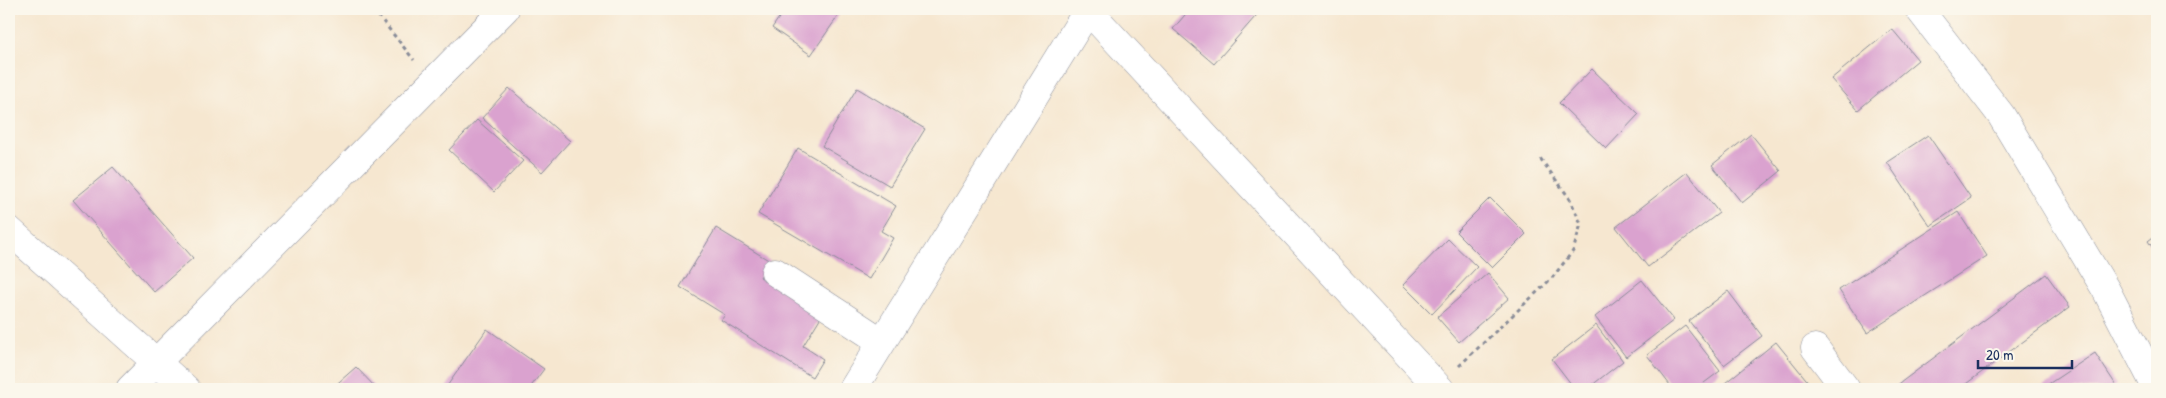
<svg xmlns="http://www.w3.org/2000/svg" width="2166" height="398" viewBox="0 0 2166 398" font-family="'Patrick Hand',sans-serif">
<rect width="100%" height="100%" fill="#fbf7ec"/>
<filter id="ink" filterUnits="userSpaceOnUse"><feTurbulence type="fractalNoise" baseFrequency=".02" numOctaves="2"/><feDisplacementMap in="SourceGraphic" scale="10" xChannelSelector="R" yChannelSelector="G"/><feConvolveMatrix kernelMatrix="1 2 1 2 8 2 1 2 1" color-interpolation-filters="sRGB"/></filter>
<filter id="wash" filterUnits="userSpaceOnUse"><feTurbulence type="fractalNoise" baseFrequency=".0096" numOctaves="4" result="noise"/><feDisplacementMap in="SourceGraphic" scale="20" xChannelSelector="R" yChannelSelector="G"/><feGaussianBlur stdDeviation="1.12" result="paint"/><feColorMatrix in="noise" values="0 0 0 0 0 0 0 0 0 0 0 0 0 0 0 0 0 1.4 0 .05"/><feComposite in="paint" operator="in"/></filter>
<g filter="url(#wash)">
<rect width="100%" height="100%" fill="#f6e7d0"/>
<g id="blocks">
<path fill="#daa2cf" d="M 785,9 L 843,9 L 811,55 L 772,28 Z
M 1190,9 L 1262,9 L 1214,64 L 1173,29 Z
M 1892,29 L 1918,60 L 1858,110 L 1831,79 Z
M 1592,69 L 1639,114 L 1606,149 L 1559,103 Z
M 509,88 L 570,141 L 542,172 L 482,118 Z
M 857,88 L 925,129 L 890,186 L 822,146 Z
M 477,120 L 523,161 L 494,192 L 449,150 Z
M 1751,134 L 1781,171 L 1742,203 L 1712,165 Z
M 1928,135 L 1971,198 L 1930,226 L 1887,162 Z
M 798,148 L 896,206 L 881,231 L 893,238 L 869,279 L 758,214 Z
M 113,167 L 193,258 L 154,292 L 73,200 Z
M 1687,172 L 1719,213 L 1648,267 L 1616,227 Z
M 1490,198 L 1526,234 L 1492,268 L 1456,232 Z
M 1958,212 L 1987,256 L 1867,333 L 1839,290 Z
M 716,228 L 770,261 L 760,277 L 822,315 L 803,346 L 823,359 L 812,377 L 721,320 L 725,315 L 680,287 Z
M 2157,234 L 2157,254 L 2148,241 Z
M 1448,239 L 1477,267 L 1432,314 L 1403,285 Z
M 1488,273 L 1509,298 L 1459,342 L 1437,317 Z
M 2046,274 L 2070,307 L 1959,389 L 1892,389 Z
M 1642,280 L 1674,320 L 1626,357 L 1595,317 Z
M 1728,291 L 1762,336 L 1724,365 L 1689,321 Z
M 1596,325 L 1623,361 L 1587,389 L 1575,389 L 1552,359 Z
M 1685,326 L 1720,371 L 1696,389 L 1673,389 L 1647,355 Z
M 487,329 L 544,369 L 529,389 L 445,389 Z
M 1776,342 L 1814,389 L 1730,389 L 1725,383 Z
M 2095,353 L 2116,385 L 2110,389 L 2041,389 Z
M 356,367 L 377,389 L 331,389 Z"/>
</g>
</g>
<g filter="url(#ink)">
<use href="#blocks" fill-opacity="0" stroke="#888b97" stroke-width="1"/>
<g fill="none" stroke-linecap="round" stroke-linejoin="round">
<defs>
<path id="minor" d="M 1087,9 L 1440,389
M 1919,9 L 2001,115 L 2106,290 L 2157,389
M 9,230 L 186,389
M 775,272 L 882,342
M 1815,348 L 1846,389
M 130,389 L 505,9
M 853,389 L 1088,10"/>
</defs>
<use href="#minor" stroke="#888b97" stroke-width="29"/>
<path stroke="#888b97" stroke-width="3" stroke-dasharray="4 4" stroke-linecap="butt" d="M 373,9 L 414,60
M 1459,366 L 1552,278 L 1573,251 L 1581,224 L 1570,199 L 1540,158"/>
<use href="#minor" stroke="#fff" stroke-width="28"/>
</g>
</g>
<rect width="2166" height="398" fill="none" stroke="#fbf7ec" stroke-width="30"/>
<path d="M1978 360v8h94v-8" fill="none" stroke="#1b2f5e" stroke-width="2.5"/>
<text x="1986" y="360" font-size="15" fill="#1b2f5e" stroke="#fbf7ec" stroke-width="4" paint-order="stroke">20 m</text>
</svg>
